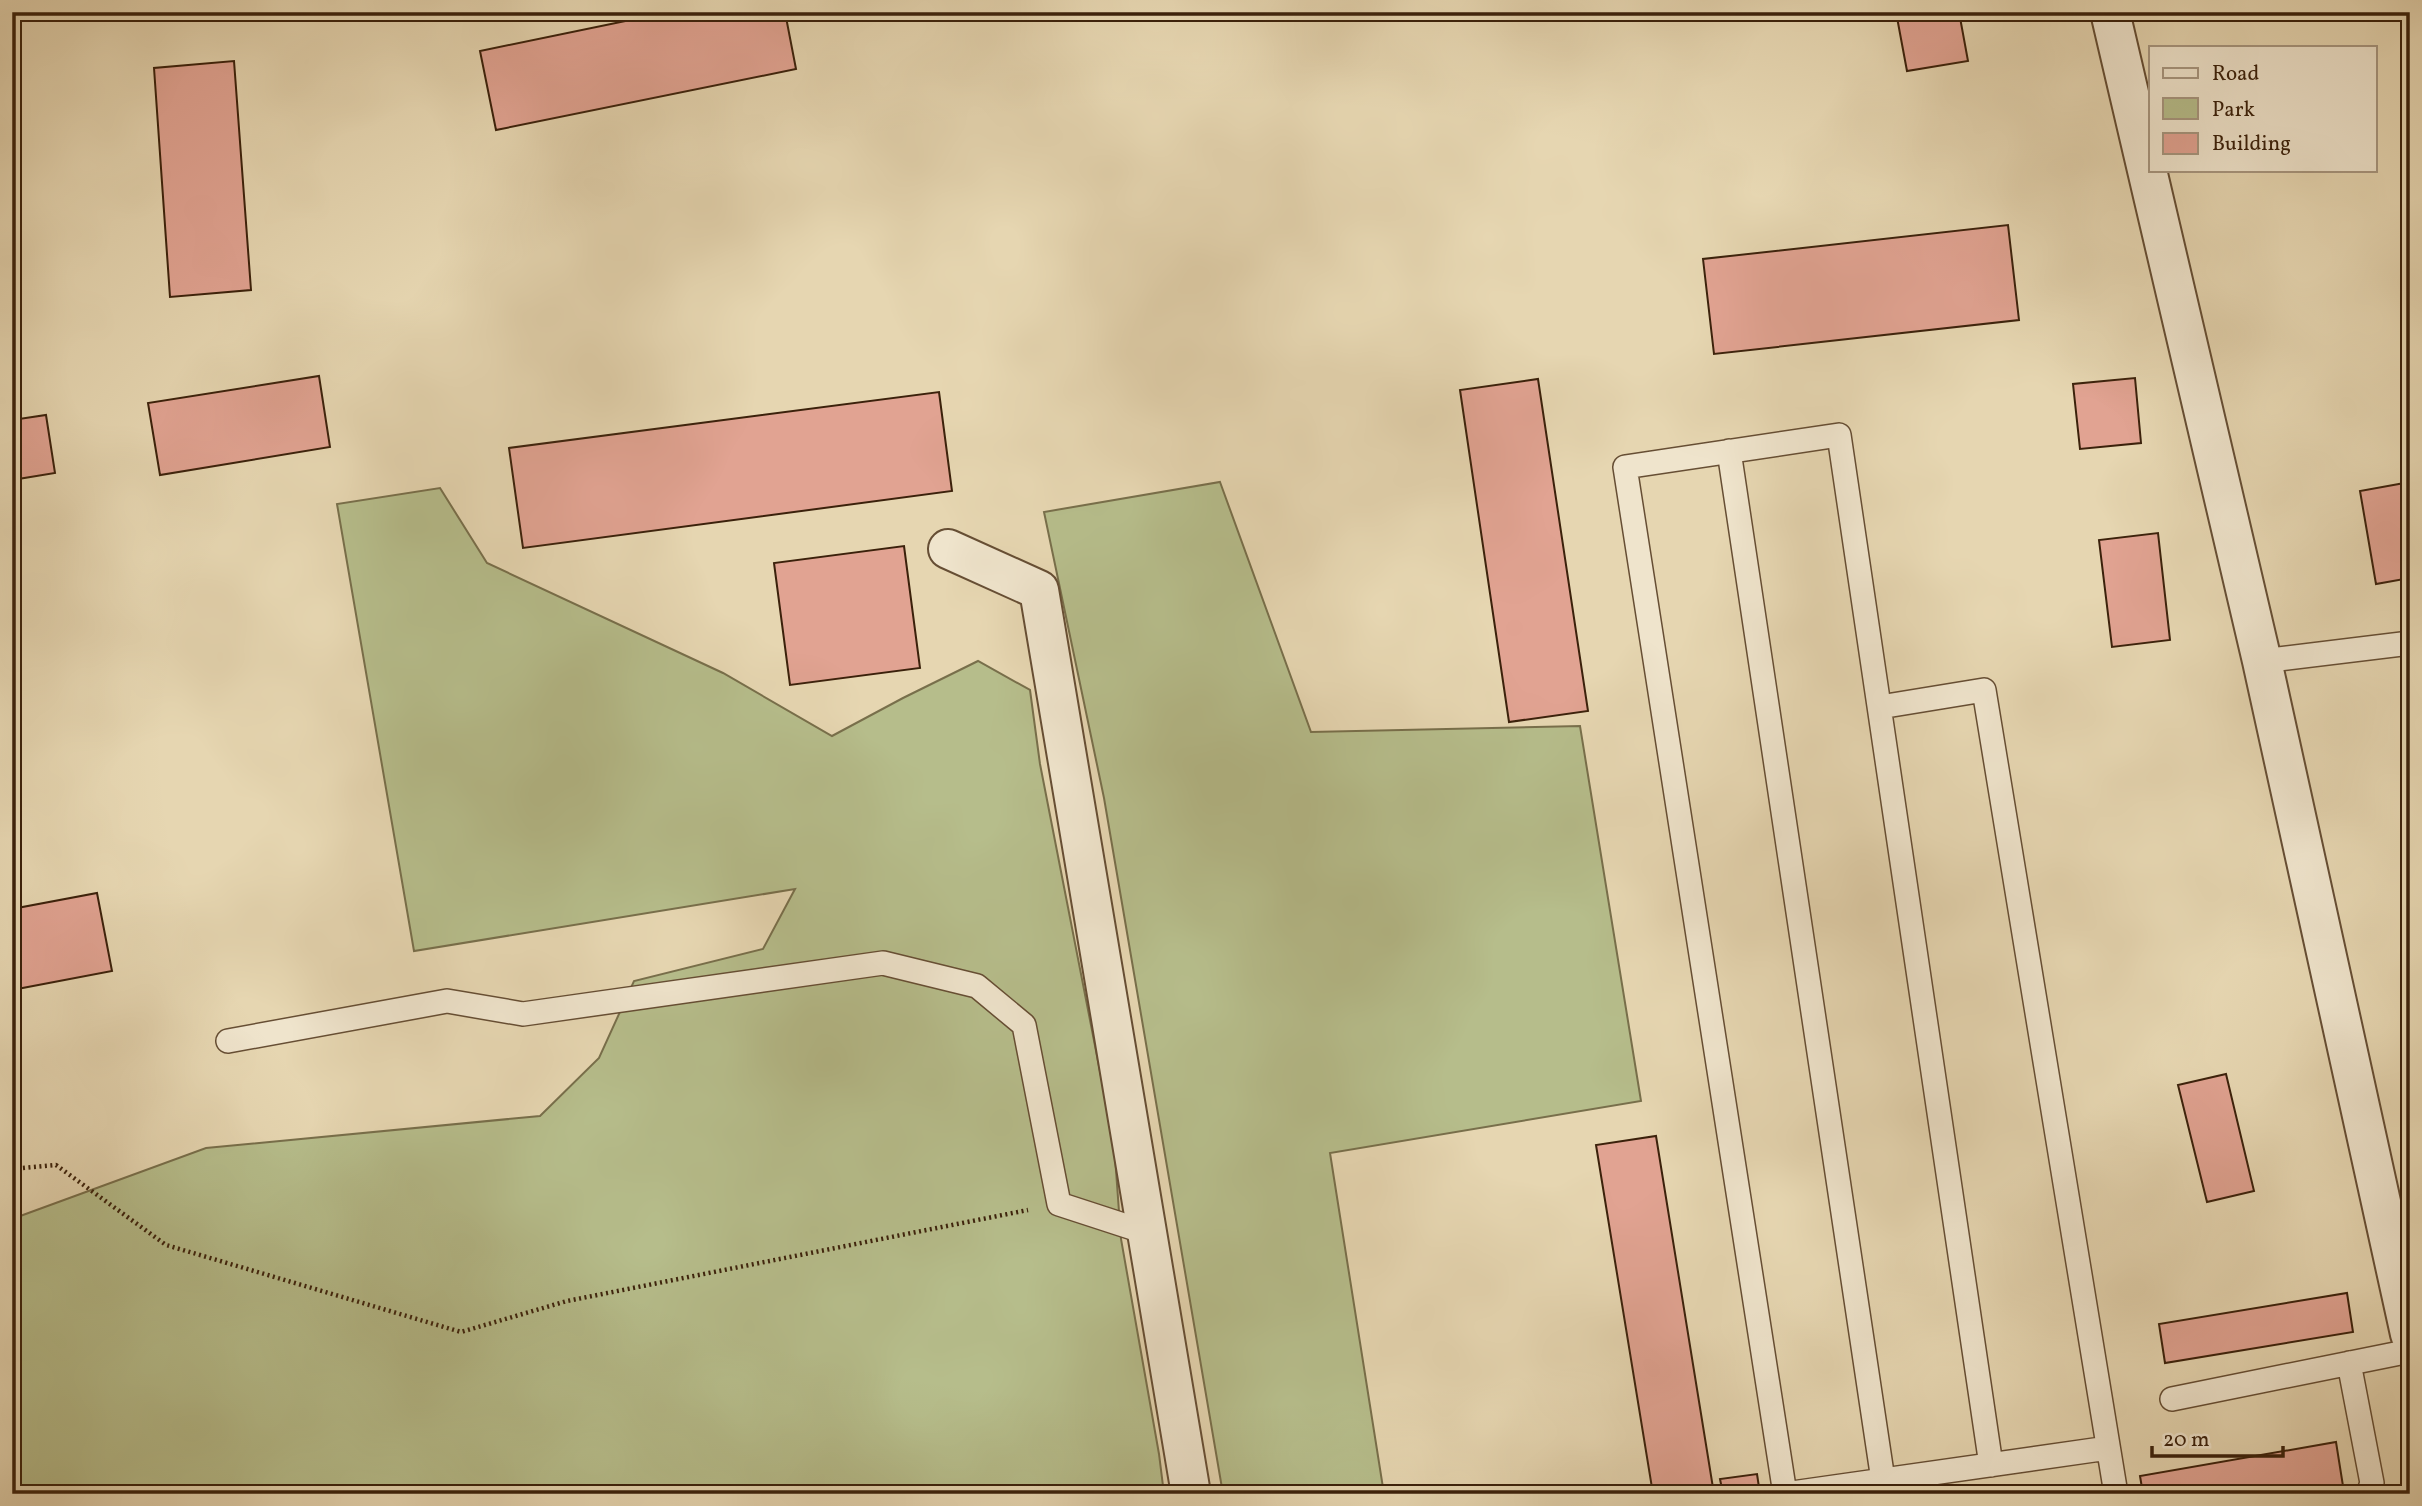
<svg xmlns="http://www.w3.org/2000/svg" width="2422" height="1506" viewBox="0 0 2422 1506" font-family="Vollkorn,serif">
<rect width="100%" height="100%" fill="#e6d6b1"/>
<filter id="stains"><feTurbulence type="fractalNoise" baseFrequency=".00286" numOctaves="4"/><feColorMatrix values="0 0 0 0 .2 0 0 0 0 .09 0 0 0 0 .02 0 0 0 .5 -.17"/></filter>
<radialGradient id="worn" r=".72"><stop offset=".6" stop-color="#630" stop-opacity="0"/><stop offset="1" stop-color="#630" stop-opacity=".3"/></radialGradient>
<path fill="#b6bd8b" stroke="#786f4b" stroke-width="2" d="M 1220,482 L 1311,732 L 1580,726 L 1641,1101 L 1330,1153 L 1384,1494 L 1223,1494 L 1104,798 L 1044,512 Z
M 440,488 L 487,563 L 723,673 L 832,736 L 903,698 L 978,661 L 1030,690 L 1040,764 L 1114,1143 L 1121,1239 L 1159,1454 L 1164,1494 L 12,1494 L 12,1219 L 206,1148 L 540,1116 L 599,1058 L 634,981 L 763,949 L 795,889 L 414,951 L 337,504 Z"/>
<path fill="#e1a392" stroke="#3b210b" stroke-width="2" d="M 669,12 L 785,12 L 796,69 L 496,130 L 480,51 Z
M 1896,12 L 1959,12 L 1968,61 L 1907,71 Z
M 234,61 L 251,290 L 170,297 L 154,68 Z
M 2008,225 L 2019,320 L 1714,354 L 1703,259 Z
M 319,376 L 330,447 L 160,475 L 148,403 Z
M 2135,378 L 2141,443 L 2080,449 L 2073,384 Z
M 1538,379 L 1588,711 L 1509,722 L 1460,390 Z
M 939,392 L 952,491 L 523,548 L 509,448 Z
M 46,415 L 55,473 L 12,480 L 12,420 Z
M 2410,482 L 2410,578 L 2376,584 L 2360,491 Z
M 2158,533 L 2170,640 L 2112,647 L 2099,540 Z
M 904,546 L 920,668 L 790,685 L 774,563 Z
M 12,882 L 17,908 L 97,893 L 112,971 L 12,990 Z
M 2226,1074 L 2254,1191 L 2207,1202 L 2178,1085 Z
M 1656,1136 L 1714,1494 L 1653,1494 L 1596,1145 Z
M 2347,1293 L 2353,1332 L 2165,1363 L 2159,1324 Z
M 2336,1442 L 2343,1486 L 2296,1494 L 2143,1494 L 2140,1476 Z
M 1757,1474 L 1760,1494 L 1723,1494 L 1720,1479 Z"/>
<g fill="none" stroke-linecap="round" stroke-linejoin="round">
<defs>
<path id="lane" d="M 1729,451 L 1883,1480
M 2262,661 L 2410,643
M 1880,707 L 1984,690 L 2116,1494
M 228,1041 L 447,1001 L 523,1014 L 883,963 L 977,986 L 1024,1025 L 1059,1204 L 1148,1233
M 2349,1363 L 2372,1483 L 2368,1494
M 2172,1399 L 2410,1351
M 1785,1494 L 1625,467 L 1839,435 L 1991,1465
M 1785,1494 L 2108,1448"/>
<path id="street" d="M 2110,12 L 2262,661 L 2410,1334
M 948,549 L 1039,590 L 1191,1494"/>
</defs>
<use href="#lane" stroke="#664e34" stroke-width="26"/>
<use href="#street" stroke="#664e34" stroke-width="42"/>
<path stroke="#3b210b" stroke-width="4.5" stroke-dasharray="2 3.5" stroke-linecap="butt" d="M 12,1169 L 56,1165 L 166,1245 L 461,1332 L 567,1301 L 1028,1210"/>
<use href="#lane" stroke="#efe4cc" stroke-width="23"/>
<use href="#street" stroke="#efe4cc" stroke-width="38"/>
</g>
<rect width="2422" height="1506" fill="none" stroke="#e6d6b1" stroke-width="42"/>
<rect x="14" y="14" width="2394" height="1478" fill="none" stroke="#3b210b" stroke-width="3.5"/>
<rect x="21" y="21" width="2380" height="1464" fill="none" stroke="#3b210b" stroke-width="2"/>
<rect x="2149" y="46" width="228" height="126" fill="#efe4cc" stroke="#a7967f" stroke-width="2"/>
<rect x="2163" y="68" width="35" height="10" fill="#efe4cc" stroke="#a7967f" stroke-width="2"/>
<text x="2212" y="80" font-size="21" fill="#3b210b">Road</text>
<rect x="2163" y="98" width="35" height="21" fill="#b6bd8b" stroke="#a7967f" stroke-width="2"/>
<text x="2212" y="116" font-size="21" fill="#3b210b">Park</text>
<rect x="2163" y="133" width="35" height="21" fill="#e1a392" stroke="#a7967f" stroke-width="2"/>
<text x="2212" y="150" font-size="21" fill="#3b210b">Building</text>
<path d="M2152 1446v10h131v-10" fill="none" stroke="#3b210b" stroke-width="3.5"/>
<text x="2163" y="1446" font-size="21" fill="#3b210b" stroke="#efe4cc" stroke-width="5" paint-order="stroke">20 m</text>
<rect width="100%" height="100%" filter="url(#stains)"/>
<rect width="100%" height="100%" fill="url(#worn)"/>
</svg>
